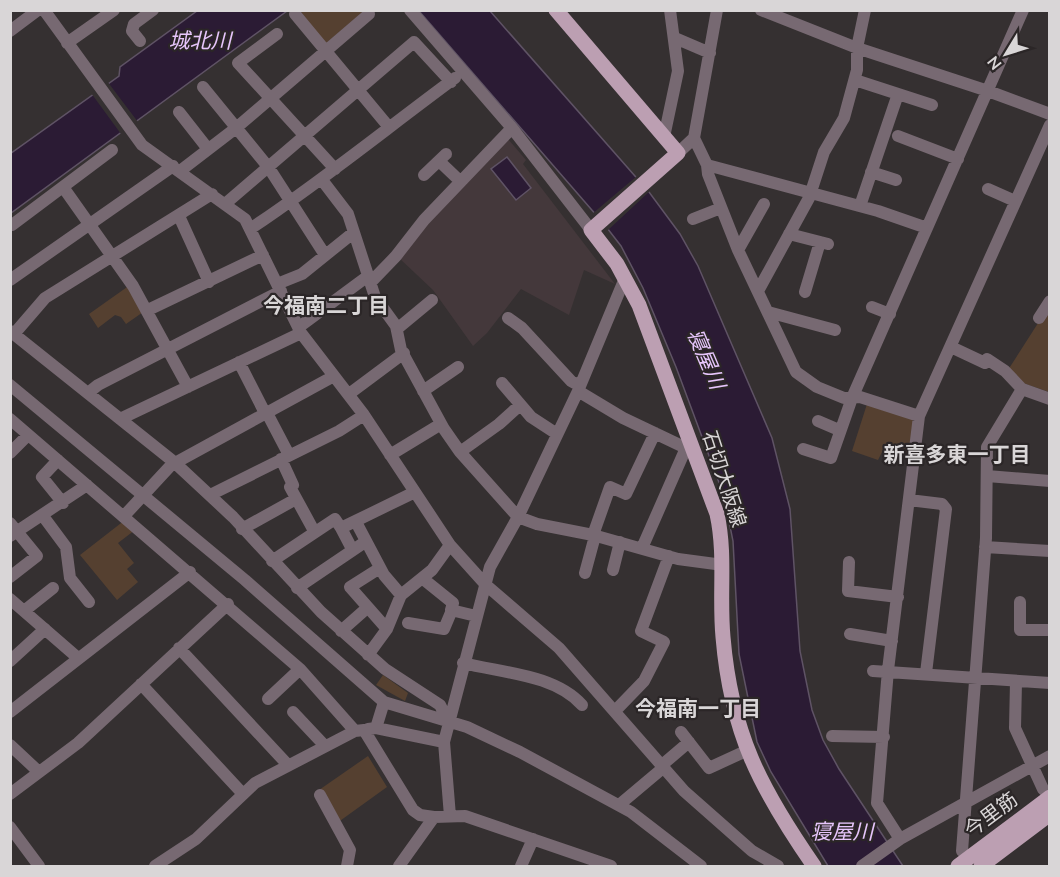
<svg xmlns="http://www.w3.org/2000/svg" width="1060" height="877" viewBox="0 0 1060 877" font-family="'Nunito Sans','Noto Sans JP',sans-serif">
<rect width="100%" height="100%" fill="#353031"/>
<path fill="#44383b" d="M 504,139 L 508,139 L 526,160 L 523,164 L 615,284 L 584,270 L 569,315 L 521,289 L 487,333 L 473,346 L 433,290 L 398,257 Z"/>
<path fill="#554030" d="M 304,11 L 364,11 L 324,45 L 299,14 Z
M 130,285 L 146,310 L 126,324 L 121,317 L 115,315 L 98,328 L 89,314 Z
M 1049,306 L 1049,392 L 1020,382 L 1008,370 Z
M 867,404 L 911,418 L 914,422 L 909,457 L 884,448 L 878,460 L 852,451 Z
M 125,520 L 135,530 L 118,543 L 134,563 L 127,569 L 138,582 L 117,600 L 80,555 Z
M 383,675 L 408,693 L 405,701 L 376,685 Z
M 368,756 L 387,787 L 337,823 L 319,790 Z"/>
<path fill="#2b1b34" stroke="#5f5365" stroke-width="1.5" d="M 197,11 L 287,11 L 11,213 L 10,154 L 119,76 L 120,67 Z
M 419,11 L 490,11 L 649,192 L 680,234 L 698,266 L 772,438 L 790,509 L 800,651 L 812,710 L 823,740 L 839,769 L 903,866 L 828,866 L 771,772 L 757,742 L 739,654 L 733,541 L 724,496 L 676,367 L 643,288 L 621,246 L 604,224 Z
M 507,157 L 531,188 L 516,200 L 491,169 Z"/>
<path fill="#353031" d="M 107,81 L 138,122 L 121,134 L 91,93 Z
M 637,176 L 650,191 L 607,231 L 592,214 Z"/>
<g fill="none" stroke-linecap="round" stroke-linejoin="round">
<path stroke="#776972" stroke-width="12" d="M 44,10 L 142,145 L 245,219 L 301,333 L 364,415 L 450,545 L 486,585 L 559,648 L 684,791 L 752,851 L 778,866
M 410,10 L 512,128 L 591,230
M 761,10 L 857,48 L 988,91 L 1050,114
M 295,14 L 388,126
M 10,31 L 38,10
M 277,34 L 238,63 L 335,169
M 675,38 L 710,53
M 140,41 L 132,31 L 134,24 L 153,10
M 67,43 L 114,10
M 855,80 L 932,105
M 203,87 L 269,168 L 325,255
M 179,112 L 208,149
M 898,136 L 958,159
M 664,137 L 678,71 L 670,10
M 694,138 L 707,165 L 708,174 L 738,250 L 796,372 L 817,387 L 844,398 L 860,397 L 919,416
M 678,153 L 694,138 L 717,10
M 439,161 L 460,181
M 707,165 L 878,211 L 927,228
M 180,171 L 236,128 L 369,14
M 871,172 L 896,180
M 424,175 L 446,154
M 322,180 L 348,214 L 375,297 L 396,326 L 401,350 L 444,429 L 460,452 L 518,517 L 537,524 L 593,535 L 678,559 L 723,565
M 63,187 L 133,286 L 188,387
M 988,189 L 1015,201
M 225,204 L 414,42 L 451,82
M 860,206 L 898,94
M 179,216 L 209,282
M 693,219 L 721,208
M 12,225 L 112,150
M 250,229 C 321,182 387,128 455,78
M 789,234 L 828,244
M 738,250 L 764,204
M 10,280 L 173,166
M 370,283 L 396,256 L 424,220 L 512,128
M 277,284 L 302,274 L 353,233
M 758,291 L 809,198 L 824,152 L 844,118 L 857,70 L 857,48 L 865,10
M 805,292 L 820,242
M 872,307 L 890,314
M 148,310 L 263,255
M 768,312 L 835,330
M 508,318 L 522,328 L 571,381 L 580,386
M 1039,318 L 1050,301
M 299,327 L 368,276
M 397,329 L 432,300
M 10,331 L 174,462 L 233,517 L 321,612 L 385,669 L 440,705 L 448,721
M 14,334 L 45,298 L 212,194
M 951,347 L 985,363 L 987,359 L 1005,371 L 1022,389 L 1050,399
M 239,362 L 265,413
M 502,383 L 531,417 L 557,434
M 10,385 L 245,580 L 384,702 L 467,727 L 520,752 L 631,812 L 701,866
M 423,391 L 458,367
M 578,391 L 623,418 L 686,448 L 692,446
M 88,393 L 98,385 L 281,291
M 349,394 L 404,353
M 267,413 L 289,455
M 10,419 L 300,669 L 355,731
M 120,419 L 301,333
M 818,421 L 839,430
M 803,449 L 831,458 L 852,398 L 1023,10
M 460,452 L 499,424 L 520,405
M 10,453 L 28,435
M 390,455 L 441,424
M 281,459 L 293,485 L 290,487 L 314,531
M 58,460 L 42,477 L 63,503
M 175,463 L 334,376
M 987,476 L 1050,481
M 210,495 L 339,431 L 364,415
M 909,500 L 942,504 L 946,509 L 926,673
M 43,516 L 66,547 L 70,578 L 89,602
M 124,516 L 174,462
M 356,522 L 384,575 L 401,595
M 10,523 L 37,556 L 10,577
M 341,528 L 352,549
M 242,529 L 296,499
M 593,535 L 610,487 L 626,494 L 655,433
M 10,536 L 87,485
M 985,547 L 1050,551
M 642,548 L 686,448
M 272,561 L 335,519 L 341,528 L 415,492
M 849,562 L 848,591 L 898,597
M 380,568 L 350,587 L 387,629
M 613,570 L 620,542
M 585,573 L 595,536
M 422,578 L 453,603 L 451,610 L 476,616
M 297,588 L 365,542
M 10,599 L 78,658
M 1020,602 L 1020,630 L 1050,630
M 24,611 L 53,588
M 408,623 L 444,629 L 452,610
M 341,631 L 367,608
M 850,634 L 892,641
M 179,648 L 288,765
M 368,655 L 387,629 L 401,595 L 432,570 L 450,545
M 10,661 L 45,629
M 463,663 C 502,673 554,674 582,705
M 873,671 L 1050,683
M 1016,682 L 1015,728 L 1043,789 L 1050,796
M 141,684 L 243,794
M 268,699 L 300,669
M 615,711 L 644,681 L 664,642 L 641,631 L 669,556
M 10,712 L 190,572
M 293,712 L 325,746
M 376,728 L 444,742
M 368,729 L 376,728 L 384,702
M 681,732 L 709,768 L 746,751
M 832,736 L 884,737
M 10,745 L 39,772
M 662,765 L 689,742
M 10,794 L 78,743 L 228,604
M 320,795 L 350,850 L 347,866
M 619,805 L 663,768
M 450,816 L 444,742 L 490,567 L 518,517 L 578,391 L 625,278
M 10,827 L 39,866
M 900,839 L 877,803 L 888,670 L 919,416 L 1050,125
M 962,851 L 986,538 L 987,447 L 1022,389
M 155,866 L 196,839 L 255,783 L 355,731 L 364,730 L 413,810 L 420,815 L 434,817 L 465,816 L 611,866
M 399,866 L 434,817
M 521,866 L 533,839
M 862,866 L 900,839 L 1050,756"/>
<path stroke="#bc9fb2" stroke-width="15" d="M 556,10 L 678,153 L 591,230 L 617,264 L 639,305 L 717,514 C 726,555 719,595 723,637 C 731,733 760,788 814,866
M 958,866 L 1050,797
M 981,866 L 1050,814"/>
</g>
<g text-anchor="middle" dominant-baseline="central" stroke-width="4.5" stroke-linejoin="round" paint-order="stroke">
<g font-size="20" fill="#d9d6d7" stroke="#2b2627">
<text transform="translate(724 479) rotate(72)">石切大阪線</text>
<text transform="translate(991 815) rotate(-37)">今里筋</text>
</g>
<g font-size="21" font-style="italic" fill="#e7c6fc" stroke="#2b2627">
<text x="200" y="41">城北川</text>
<text transform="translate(706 359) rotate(67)">寝屋川</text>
<text x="842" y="832">寝屋川</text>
</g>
<g font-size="21" font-weight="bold" fill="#d9d6d7" stroke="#2b2627">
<text x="326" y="306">今福南二丁目</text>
<text x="957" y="455">新喜多東一丁目</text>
<text x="698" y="709">今福南一丁目</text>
</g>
</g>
<rect width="1060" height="877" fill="none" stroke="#d9d6d7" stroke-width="24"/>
<g transform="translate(1006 54) rotate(232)" stroke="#2b2627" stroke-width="4.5" paint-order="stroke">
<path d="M0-4.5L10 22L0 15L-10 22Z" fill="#d9d6d7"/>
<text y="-9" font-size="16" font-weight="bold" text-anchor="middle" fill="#d9d6d7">N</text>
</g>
</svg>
